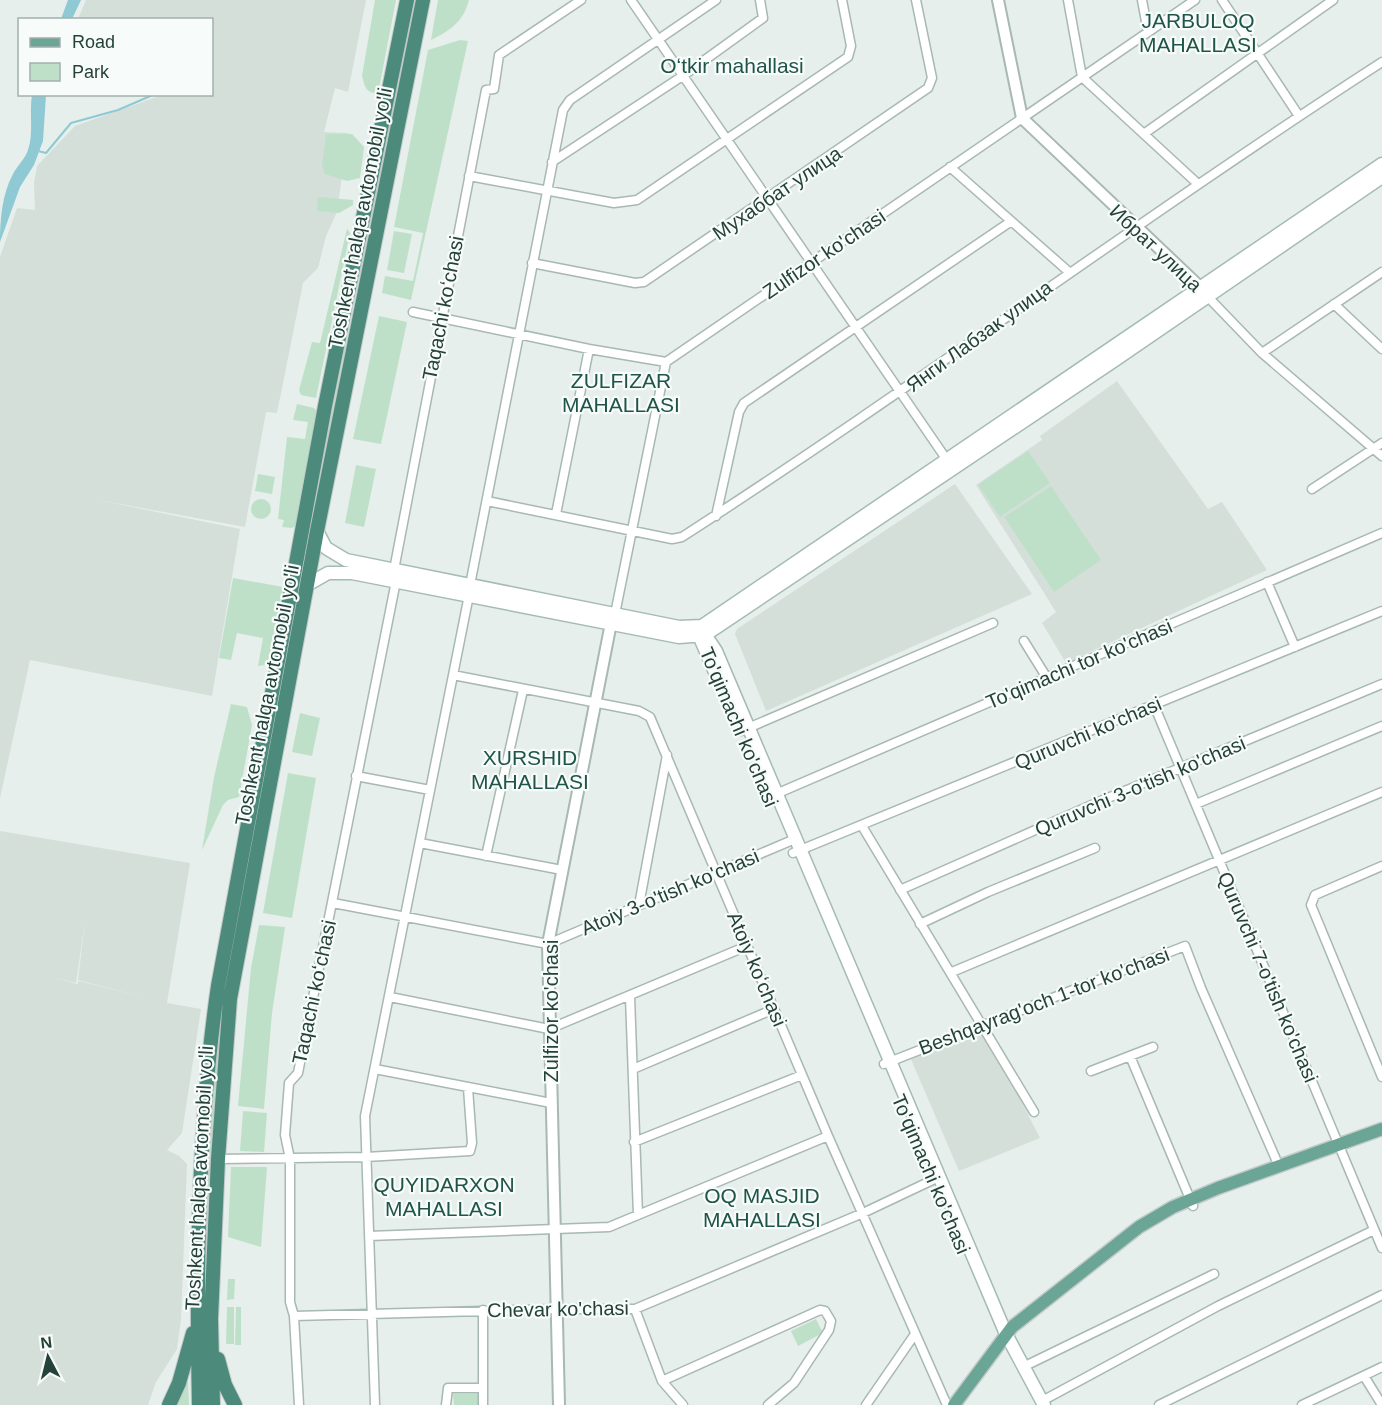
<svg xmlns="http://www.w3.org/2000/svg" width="1382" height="1405" viewBox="0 0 1382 1405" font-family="Arial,sans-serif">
<rect width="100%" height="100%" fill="#e6efeb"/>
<path fill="#d4dfda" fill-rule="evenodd" d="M 86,0 L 366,0 L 348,92 L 335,88 L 324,132 L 348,133 L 337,212 L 326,236 L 318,268 L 303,283 L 277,413 L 266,412 L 245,527 L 98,500 L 240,529 L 212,696 L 30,660 L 0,798 L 0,257 L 17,208 L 35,210 L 34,183 L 37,166 L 75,126 L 162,95 L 212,94 L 212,20 L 78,19 Z
M 1117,381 L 1208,509 L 1222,502 L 1267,570 L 1066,663 L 1042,623 L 1056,612 L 976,485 L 1042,440 L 1040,436 Z
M 955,484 L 1032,594 L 766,711 L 735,634 L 737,629 Z
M 0,831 L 190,863 L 167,1003 L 201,1009 L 182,1133 L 167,1150 L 179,1156 L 187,1164 L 181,1319 L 177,1349 L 156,1382 L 148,1405 L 0,1405 ZM 85,922 L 78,980 L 146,998 L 79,981 L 77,984 L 52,977 L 76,983 Z
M 985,1031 L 1040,1138 L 959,1171 L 910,1057 Z"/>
<path fill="#bfe0c8" d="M 375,0 L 396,0 L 378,94 C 365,92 365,87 362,76 Z
M 412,0 L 416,0 L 362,277 L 358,276 Z
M 438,0 L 469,0 C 463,22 451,30 431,40 Z
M 460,40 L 468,41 L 411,300 L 382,293 L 385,276 L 413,281 L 423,233 L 394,227 L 428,50 Z
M 326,134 L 352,134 L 364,147 L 360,178 L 347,181 L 325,174 L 322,166 Z
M 318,197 L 353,200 L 353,205 L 339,213 L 317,211 Z
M 347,229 L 350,233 L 316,398 L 301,395 L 299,390 L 312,342 L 320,343 Z
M 394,231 L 412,234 L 404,273 L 387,270 Z
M 379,316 L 407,322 L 381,444 L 353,439 Z
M 344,346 L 348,347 L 285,668 L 281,667 Z
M 297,404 L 314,408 L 319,413 L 297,525 L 292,528 L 282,527 L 284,520 L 278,519 L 287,437 L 305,439 L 308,422 L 293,420 Z
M 1028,451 L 1050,483 L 1000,517 L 978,485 Z
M 356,465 L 376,469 L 364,527 L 345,523 Z
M 258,474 L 275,477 L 272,494 L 255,491 Z
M 1051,486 L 1101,560 L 1054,592 L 1004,517 Z
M251 509a10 10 0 1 1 20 0a10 10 0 1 1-20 0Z
M 233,578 L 283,587 L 269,660 L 265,665 L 258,666 L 263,638 L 237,633 L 231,660 L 219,658 Z
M 277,694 L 280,694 C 257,817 230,941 218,1065 C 207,1178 210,1292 207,1405 L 203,1405 L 204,1231 L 213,1069 L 224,988 Z
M 231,704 L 247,707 L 252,725 L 239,797 L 228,800 L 223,805 L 202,850 L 214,777 Z
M 300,713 L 320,718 L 312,756 L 292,752 Z
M 288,773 L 316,778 L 292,918 L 263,913 Z
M 259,925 L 285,927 L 272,1013 L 264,1109 L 238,1106 L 251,968 Z
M 243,1111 L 267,1113 L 264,1152 L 240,1151 Z
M 231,1167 L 267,1167 L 261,1247 L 228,1237 Z
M 228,1279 L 235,1279 L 234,1299 L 227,1300 Z
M 227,1307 L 234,1307 L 234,1344 L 226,1344 Z
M 236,1307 L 241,1307 L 241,1345 L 235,1345 Z
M 816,1319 L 823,1333 L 798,1346 L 791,1331 Z
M 188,1378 L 189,1405 L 175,1405 Z
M 453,1394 L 479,1394 L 479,1405 L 454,1405 Z"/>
<path fill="#8ec9d4" d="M 68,0 L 81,0 L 72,19 L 61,19 Z
M 32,95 L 46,95 L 43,141 L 34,165 L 20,187 L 0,242 C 0,220 2,194 13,174 C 17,166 25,159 28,150 C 34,133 29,113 32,95 Z"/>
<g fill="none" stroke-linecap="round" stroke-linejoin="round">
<path stroke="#8ec9d4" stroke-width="2" d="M 38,151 L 46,153 L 71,123 L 118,110 L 155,94"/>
<defs>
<path id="minor" d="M 631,0 L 949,463
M 1068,0 L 1082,77 L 1198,184
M 1142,0 L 1148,32
M 1222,0 L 1299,116
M 1145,133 L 1333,0
M 552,162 L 684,75 L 763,18 L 760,0
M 950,167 L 1069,272
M 469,176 L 614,203 L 637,200 L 848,57 L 851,46 L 842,0
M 532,263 L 635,283 L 644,282 L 928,88 L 932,78 L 916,0
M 1207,296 L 1262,353 L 1382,456
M 1334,304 L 1382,349
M 413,312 L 589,349 L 666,362
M 1262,353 L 1382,272
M 1312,489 L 1382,443
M 487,501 L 672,539 L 682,537 C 919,384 1145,215 1382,62
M 556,514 L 589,349
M 716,516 L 739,412 L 744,403 L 1010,222
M 394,570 L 486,90 L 494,89 L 499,55 L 581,0
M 1267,582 L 1295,647
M 470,585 L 563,110 L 570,100 L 716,0
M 615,614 L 666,362 L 1195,0
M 1024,641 L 1047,678
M 453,675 L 639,711 L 650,717 L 828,1136 L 947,1405
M 1154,705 L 1382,1248
M 741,731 L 993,623
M 356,776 L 430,790
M 776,794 L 1382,533
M 1196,804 L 1382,726
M 862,826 L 1034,1112
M 420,843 L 562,870
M 793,853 L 1382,611
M 486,856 L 523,690
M 1382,866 L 1315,895 L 1311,905 L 1382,1077
M 900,890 L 1103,800 L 1382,684
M 333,903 L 548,944 L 795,839
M 639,905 L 667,755
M 920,924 L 988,892 L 1095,848
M 952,972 L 1382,792
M 390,997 L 549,1029 L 747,946
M 630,997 L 638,1215
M 1130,1056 L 1193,1206
M 884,1064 L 1185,946 L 1201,988 L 1278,1164
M 375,1069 L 551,1103
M 633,1069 L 774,1009
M 1091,1071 L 1153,1047
M 634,1142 L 802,1075
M 218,1159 L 366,1157 L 470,1151 L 472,1143 L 468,1088
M 369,1236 L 609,1227 L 828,1136
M 635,1309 L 662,1381 L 683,1405
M 483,1310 L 483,1405
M 294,1316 L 558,1309 L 635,1309 L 863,1213 L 939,1177
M 1023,1367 L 1214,1274
M 1364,1376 L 1382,1405
M 662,1381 L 820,1310 L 825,1311 L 831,1321 L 829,1330 L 794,1383 L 768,1405
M 1042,1401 L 1218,1306 L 1374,1230
M 299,1405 L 294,1316 L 290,1302 L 290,1159 L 285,1135 L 289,1083 L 298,1073 L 396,581
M 375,1405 L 365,1116 L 469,595
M 446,1405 L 448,1388 L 483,1388
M 866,1405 L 915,1334
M 1159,1405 L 1382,1295
M 1302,1405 L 1382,1367"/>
<path id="tertiary" d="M 998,0 L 1022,118 L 1201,288
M 559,1405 L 548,944 L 611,623"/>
<path id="secondary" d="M 317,531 L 326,548 L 346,560 L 679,627 L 702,626 L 1382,164
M 307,585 L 328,573 L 352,573 L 679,637 L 705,635 L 1115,360 L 1382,177
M 702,630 L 716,651 L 1006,1334 L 1044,1405
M 701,640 L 718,679"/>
<path id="primary" d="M 954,1405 L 1012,1327 L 1139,1227 L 1173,1207 L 1218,1188 L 1382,1129"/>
<path id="trunk" d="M 218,1359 L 225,1385 L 235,1405
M 169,1405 L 179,1383 L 193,1333
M 199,1405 C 196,1266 198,1124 218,986 L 325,406 L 407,0
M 213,1405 L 211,1319 L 218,1159 L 230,999 L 317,531 L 423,0"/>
</defs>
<use href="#minor" stroke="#a8b8b2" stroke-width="11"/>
<use href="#tertiary" stroke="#a8b8b2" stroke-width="14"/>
<use href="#secondary" stroke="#a4bbb3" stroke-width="15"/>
<use href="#primary" stroke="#c2cac8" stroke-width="15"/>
<use href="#trunk" stroke="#c2cac8" stroke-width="16"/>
<use href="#minor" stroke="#fff" stroke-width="8"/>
<use href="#tertiary" stroke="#fff" stroke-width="10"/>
<use href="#secondary" stroke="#fff" stroke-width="12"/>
<use href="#primary" stroke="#6aa596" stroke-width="12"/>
<use href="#trunk" stroke="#4c8a7c" stroke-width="14"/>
</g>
<g text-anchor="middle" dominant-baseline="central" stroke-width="4.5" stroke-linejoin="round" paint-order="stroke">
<g font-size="20" fill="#24423a" stroke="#f7fbf9">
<text transform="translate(777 193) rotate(-34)">Мухаббат улица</text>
<text transform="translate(360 218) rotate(-79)">Toshkent halqa avtomobil yo'li</text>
<text transform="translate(1156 248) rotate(43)">Ибрат улица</text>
<text transform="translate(824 254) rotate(-34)">Zulfizor ko'chasi</text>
<text transform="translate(443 308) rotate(-79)">Taqachi koʻchasi</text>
<text transform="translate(979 336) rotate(-36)">Янги Лабзак улица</text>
<text transform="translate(1079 664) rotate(-23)">To'qimachi tor ko'chasi</text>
<text transform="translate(267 695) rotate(-79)">Toshkent halqa avtomobil yo'li</text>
<text transform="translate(739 727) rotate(67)">To'qimachi ko'chasi</text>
<text transform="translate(1088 733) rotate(-23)">Quruvchi ko'chasi</text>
<text transform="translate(1140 786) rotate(-23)">Quruvchi 3-o'tish ko'chasi</text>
<text transform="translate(670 892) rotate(-23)">Atoiy 3-o'tish ko'chasi</text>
<text transform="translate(757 969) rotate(67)">Atoiy koʻchasi</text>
<text transform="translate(1268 977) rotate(67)">Quruvchi 7-o'tish ko'chasi</text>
<text transform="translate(314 992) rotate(-78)">Taqachi koʻchasi</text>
<text transform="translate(1044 1001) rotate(-21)">Beshqayrag'och 1-tor ko'chasi</text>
<text transform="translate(551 1011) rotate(-90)">Zulfizor ko'chasi</text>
<text transform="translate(931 1174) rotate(67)">To'qimachi ko'chasi</text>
<text transform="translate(199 1178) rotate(-87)">Toshkent halqa avtomobil yo'li</text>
<text transform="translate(558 1309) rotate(-1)">Chevar ko'chasi</text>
</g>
<g font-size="21" fill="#1f5548" stroke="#f7fbf9">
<text x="1198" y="20">JARBULOQ<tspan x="1198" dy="24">MAHALLASI</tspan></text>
<text x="732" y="65">Oʻtkir mahallasi</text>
<text x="621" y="380">ZULFIZAR<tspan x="621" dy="24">MAHALLASI</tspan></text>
<text x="530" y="757">XURSHID<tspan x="530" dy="24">MAHALLASI</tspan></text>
<text x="444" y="1184">QUYIDARXON<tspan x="444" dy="24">MAHALLASI</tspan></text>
<text x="762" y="1195">OQ MASJID<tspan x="762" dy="24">MAHALLASI</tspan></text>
</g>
</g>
<rect x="18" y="18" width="195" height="78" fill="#f7fbf9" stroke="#a3b1ad" stroke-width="1.5"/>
<rect x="30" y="38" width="30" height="9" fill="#6aa596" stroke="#a3b1ad" stroke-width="1.5"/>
<text x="72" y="48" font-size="18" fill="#24423a">Road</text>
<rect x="30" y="63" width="30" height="18" fill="#bfe0c8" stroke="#a3b1ad" stroke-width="1.5"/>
<text x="72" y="78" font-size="18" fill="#24423a">Park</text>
<g transform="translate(48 1357) rotate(353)" stroke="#f7fbf9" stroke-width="4.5" paint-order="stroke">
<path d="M0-4.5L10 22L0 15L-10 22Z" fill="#24423a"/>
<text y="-9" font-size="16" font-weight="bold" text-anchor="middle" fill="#24423a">N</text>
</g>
</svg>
